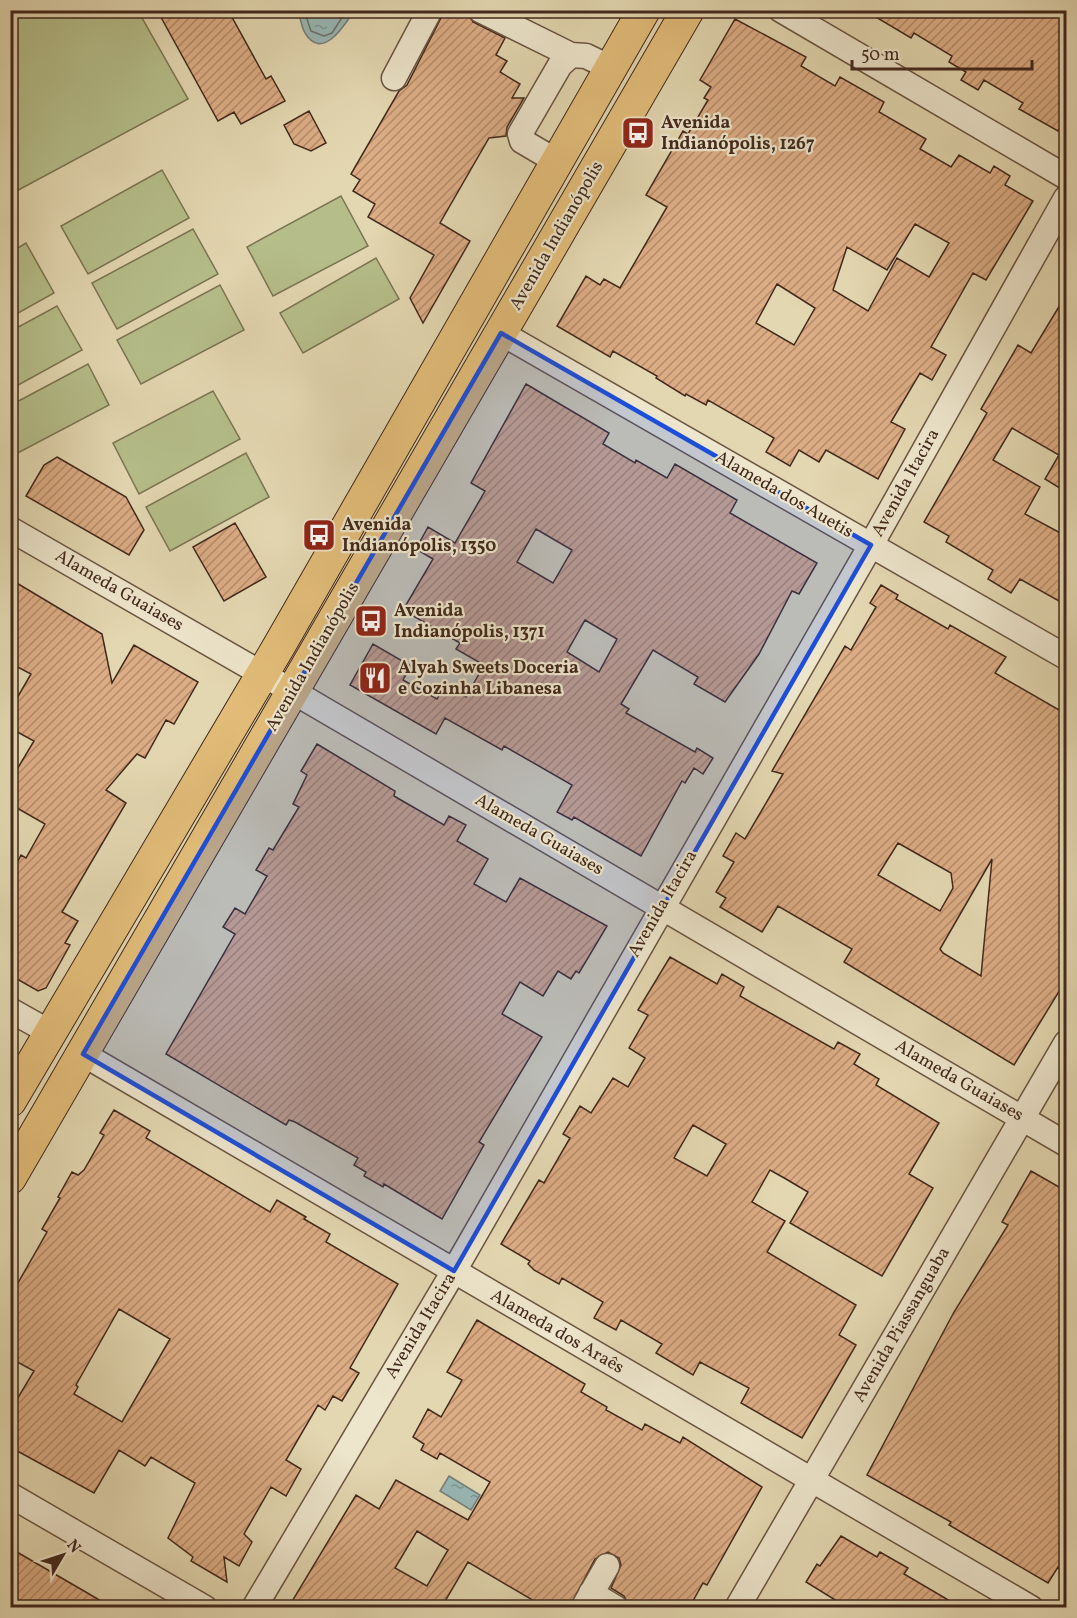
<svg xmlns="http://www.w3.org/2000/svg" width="1077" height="1618" viewBox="0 0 1077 1618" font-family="Vollkorn,serif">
<defs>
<pattern id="water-ripples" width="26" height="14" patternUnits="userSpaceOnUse" patternTransform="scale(1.5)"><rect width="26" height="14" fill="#98b7b5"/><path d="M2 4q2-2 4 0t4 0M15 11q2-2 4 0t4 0" fill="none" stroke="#7e9592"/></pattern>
<pattern id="building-hatch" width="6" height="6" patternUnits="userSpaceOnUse" patternTransform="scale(1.5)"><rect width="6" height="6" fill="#dcac84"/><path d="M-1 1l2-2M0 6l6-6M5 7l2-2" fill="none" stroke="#b48c6b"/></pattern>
</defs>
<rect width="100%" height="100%" fill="#e3d7b1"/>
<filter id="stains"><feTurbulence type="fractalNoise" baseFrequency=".00333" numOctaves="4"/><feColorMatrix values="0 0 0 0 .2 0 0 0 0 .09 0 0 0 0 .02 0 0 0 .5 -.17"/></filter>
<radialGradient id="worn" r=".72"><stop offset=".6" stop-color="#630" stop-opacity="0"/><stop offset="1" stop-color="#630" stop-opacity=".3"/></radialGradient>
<path fill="#b5be8a" stroke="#7c7353" stroke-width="1.5" d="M 11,10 L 138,11 L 188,99 L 11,194 Z
M 162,170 L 189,218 L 88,274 L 61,226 Z
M 341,196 L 368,246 L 273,296 L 247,247 Z
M 193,229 L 218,274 L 117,329 L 92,283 Z
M 26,243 L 54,293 L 11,317 L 11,252 Z
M 376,258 L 399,299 L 303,353 L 280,313 Z
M 220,285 L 244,330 L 141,384 L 117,340 Z
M 57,306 L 82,350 L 11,389 L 11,331 Z
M 88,364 L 109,405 L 12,456 L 11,405 Z
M 213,391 L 240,439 L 139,494 L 113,443 Z
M 246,453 L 269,497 L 170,551 L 146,507 Z"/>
<path fill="url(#water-ripples)" stroke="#767e78" stroke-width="1.5" d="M 297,11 L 354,11 C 345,24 323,62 305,33 C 301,26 301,18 297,11 Z
M 449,1476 L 480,1495 L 471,1510 L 440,1491 Z"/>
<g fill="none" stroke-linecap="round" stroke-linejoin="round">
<path stroke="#6d7068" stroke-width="1.5" d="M 304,10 L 311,31 L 324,36 L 332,33 L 347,10"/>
</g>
<path fill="url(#building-hatch)" stroke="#42281c" stroke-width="1.5" fill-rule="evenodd" d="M 157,10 L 228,10 L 266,79 L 271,76 L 285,101 L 241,124 L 234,112 L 218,121 Z
M 445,10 L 466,10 L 473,22 L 505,38 L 496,55 L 507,61 L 500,72 L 520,84 L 512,98 L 524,98 L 507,127 L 506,136 L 489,138 L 440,223 L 470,241 L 423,323 L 410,298 L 434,255 L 368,217 L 375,204 L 353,191 L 360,180 L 351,174 L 399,91 L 407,85 Z
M 864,10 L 1066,10 L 1066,117 L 1058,131 L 1019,109 L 1023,103 L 984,80 L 978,90 L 961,80 L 966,72 L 949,62 L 952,56 L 914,33 L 911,38 Z
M 735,19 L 806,57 L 801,66 L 835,86 L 840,77 L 884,102 L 879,112 L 926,139 L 920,149 L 951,167 L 959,155 L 990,173 L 994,166 L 1010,176 L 1005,185 L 1033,201 L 986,280 L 973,273 L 931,347 L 946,355 L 932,380 L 920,373 L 891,422 L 905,429 L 878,479 L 826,450 L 819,462 L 799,450 L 790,466 L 766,452 L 774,438 L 708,400 L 706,405 L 686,394 L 685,396 L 656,378 L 657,376 L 613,351 L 610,357 L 557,326 L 586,276 L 600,285 L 604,279 L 620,288 L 667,207 L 646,195 L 683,131 L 688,134 L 708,100 L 704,98 L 711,87 L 700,80 ZM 915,224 L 949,243 L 929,277 L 897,258 L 868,311 L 833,290 L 847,247 L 887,270 ZM 777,284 L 815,308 L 794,345 L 756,323 Z
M 309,111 L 326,143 L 311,151 L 294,144 L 284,125 Z
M 1066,295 L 1066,492 L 1045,479 L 1059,455 L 1012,428 L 993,460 L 1040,487 L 1025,514 L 1066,536 L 1066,605 L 1020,579 L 1011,593 L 988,579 L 993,570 L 946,542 L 949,536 L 924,522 L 987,413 L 981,409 L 1018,345 L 1031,353 Z
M 526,384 L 609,433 L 603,444 L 635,463 L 636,460 L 667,478 L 675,464 L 737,500 L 730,513 L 817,563 L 799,594 L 792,591 L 759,654 L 725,702 L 694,684 L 698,677 L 653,650 L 621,704 L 629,709 L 626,713 L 695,752 L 697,748 L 713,758 L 703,774 L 694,768 L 685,783 L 682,781 L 641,856 L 574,817 L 572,820 L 557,812 L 572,785 L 504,746 L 502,750 L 445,718 L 436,734 L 350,685 L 373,644 L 411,666 L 403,680 L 437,699 L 445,685 L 466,697 L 484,665 L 456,649 L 460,643 L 403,610 L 433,559 L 416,549 L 428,527 L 455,543 L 485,491 L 471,483 ZM 536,529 L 572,550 L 553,583 L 517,562 ZM 585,620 L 617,639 L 599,672 L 567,652 Z
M 57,457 L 126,497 L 144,530 L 129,555 L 26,496 L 44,465 Z
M 235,523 L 266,577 L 224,601 L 193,547 Z
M 10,579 L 102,634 L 112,683 L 134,645 L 198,682 L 174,724 L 166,720 L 145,758 L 137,754 L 106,790 L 126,803 L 62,912 L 78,921 L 65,943 L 70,945 L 46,988 L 38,991 L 10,975 L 10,857 L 18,861 L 21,855 L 26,858 L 45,824 L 10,804 L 10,781 L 34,741 L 10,728 L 10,710 L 31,674 L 10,663 Z
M 881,585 L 898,595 L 896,599 L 948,629 L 950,625 L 1006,657 L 995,673 L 1066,714 L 1066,980 L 1014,1065 L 844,962 L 852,949 L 778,906 L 762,932 L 720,907 L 726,898 L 716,892 L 734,862 L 723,856 L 736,833 L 745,839 L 783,774 L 772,771 L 845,646 L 851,650 L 876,607 L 870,603 ZM 898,843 L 951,873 L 953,888 L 940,911 L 878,875 ZM 992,859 L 981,976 L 943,953 L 940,949 Z
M 317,744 L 395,791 L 394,796 L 444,825 L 449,816 L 466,825 L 457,841 L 488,859 L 474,884 L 506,902 L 520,878 L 607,926 L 579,973 L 576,971 L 571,979 L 558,971 L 543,996 L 520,982 L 502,1014 L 542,1037 L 479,1142 L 484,1145 L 442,1219 L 384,1184 L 383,1187 L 364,1176 L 366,1172 L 354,1165 L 358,1158 L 295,1122 L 289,1120 L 286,1125 L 166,1054 L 235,934 L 223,927 L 235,908 L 245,914 L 267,876 L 256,870 L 269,848 L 273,850 L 299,807 L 293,804 L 307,775 L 301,771 Z
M 670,957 L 717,984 L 722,974 L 744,987 L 740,996 L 834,1049 L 838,1042 L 860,1054 L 854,1064 L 879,1079 L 876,1085 L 939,1123 L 909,1174 L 933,1188 L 882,1276 L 790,1223 L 808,1192 L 786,1179 L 770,1170 L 752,1202 L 785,1221 L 767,1252 L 856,1305 L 839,1335 L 856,1345 L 802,1438 L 741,1403 L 749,1388 L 700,1362 L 693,1375 L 656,1353 L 662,1344 L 621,1320 L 616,1330 L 594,1318 L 603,1302 L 562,1278 L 559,1284 L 534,1270 L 528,1264 L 530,1261 L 501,1244 L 539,1180 L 544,1183 L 570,1138 L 563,1134 L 580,1106 L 591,1113 L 613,1078 L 628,1087 L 645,1058 L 629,1048 L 648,1015 L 638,1010 ZM 693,1125 L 726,1144 L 707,1176 L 674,1158 Z
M 114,1110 L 150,1131 L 146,1138 L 270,1212 L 277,1200 L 306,1217 L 304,1219 L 330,1234 L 326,1242 L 398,1284 L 350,1368 L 359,1373 L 342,1401 L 333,1396 L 325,1410 L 318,1405 L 286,1460 L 301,1469 L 286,1496 L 271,1487 L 244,1534 L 252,1542 L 239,1566 L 224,1557 L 227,1582 L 191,1561 L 193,1557 L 168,1538 L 195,1483 L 151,1457 L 145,1466 L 119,1450 L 94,1493 L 10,1447 L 10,1411 L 34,1371 L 10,1358 L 10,1297 L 47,1232 L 42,1229 L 60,1198 L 58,1197 L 72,1172 L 78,1175 L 84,1170 L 104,1135 L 100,1133 ZM 119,1309 L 170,1339 L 122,1422 L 74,1394 L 78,1387 L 76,1385 Z
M 1031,1171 L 1066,1191 L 1066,1572 L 1058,1567 L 1048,1583 L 949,1525 L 951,1522 L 867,1475 L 954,1312 L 1008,1225 L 1002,1222 Z
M 477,1320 L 585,1384 L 581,1392 L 607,1407 L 606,1410 L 642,1430 L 645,1424 L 680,1443 L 683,1437 L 762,1487 L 707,1585 L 703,1583 L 689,1608 L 630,1608 L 624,1596 L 611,1588 L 621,1565 L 619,1558 L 608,1552 L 595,1559 L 569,1608 L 546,1608 L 468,1562 L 441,1608 L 288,1608 L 356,1495 L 379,1509 L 396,1480 L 468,1520 L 490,1482 L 440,1453 L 437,1459 L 421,1450 L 424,1444 L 413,1437 L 428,1409 L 441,1417 L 462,1380 L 447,1372 ZM 417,1531 L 448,1550 L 427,1586 L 395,1568 Z
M 841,1536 L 877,1557 L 880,1552 L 908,1568 L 904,1574 L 962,1608 L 833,1608 L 837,1601 L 806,1582 L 817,1564 L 820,1566 Z
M 10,1548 L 84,1591 L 113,1608 L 10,1608 Z"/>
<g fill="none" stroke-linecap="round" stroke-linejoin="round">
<defs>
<path id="minor" d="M 480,10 L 571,55
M 781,10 L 1066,177
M 394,78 L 430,10
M 556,161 L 522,141 L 520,134 L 560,65 L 571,55 L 586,56 L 611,68
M 501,333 L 1066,657
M 10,529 L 292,691 L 1066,1144
M 10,1010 L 51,1033
M 83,1054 L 1031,1608
M 10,1495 L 205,1608
M 591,1593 L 616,1608
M 254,1608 L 454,1271 L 871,545 L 1066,198
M 583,1608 L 607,1566
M 737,1608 L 1066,1043"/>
<path id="major" d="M 10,1101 L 279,646 L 644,10
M 10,1178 L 688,10"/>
</defs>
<use href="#minor" stroke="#6a5441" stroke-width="27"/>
<use href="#major" stroke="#42281c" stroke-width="34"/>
<use href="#minor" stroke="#ede5cc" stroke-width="24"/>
<use href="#major" stroke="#e2bc78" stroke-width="32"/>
</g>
<path fill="#1d4ed8" fill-opacity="0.2" stroke="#1d4ed8" stroke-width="4.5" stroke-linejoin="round" d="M 501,333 L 871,545 L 454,1271 L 83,1054 Z"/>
<defs>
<symbol id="bus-square" viewBox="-11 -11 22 22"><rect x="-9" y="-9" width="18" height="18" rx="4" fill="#8f2418" stroke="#ede5cc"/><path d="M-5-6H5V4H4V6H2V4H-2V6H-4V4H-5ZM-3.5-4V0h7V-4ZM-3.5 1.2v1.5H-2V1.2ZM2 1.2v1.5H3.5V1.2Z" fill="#fff"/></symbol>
<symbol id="restaurant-square" viewBox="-11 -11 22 22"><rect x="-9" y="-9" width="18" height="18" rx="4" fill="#8f2418" stroke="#ede5cc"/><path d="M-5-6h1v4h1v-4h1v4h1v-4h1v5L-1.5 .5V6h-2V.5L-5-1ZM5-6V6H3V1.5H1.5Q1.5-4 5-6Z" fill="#fff"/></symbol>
</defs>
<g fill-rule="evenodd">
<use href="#bus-square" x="619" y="114" width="38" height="38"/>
<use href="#bus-square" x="300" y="516" width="38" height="38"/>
<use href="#bus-square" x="352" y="602" width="38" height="38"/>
<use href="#restaurant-square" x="356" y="659" width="38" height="38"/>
</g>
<g text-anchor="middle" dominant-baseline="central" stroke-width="4.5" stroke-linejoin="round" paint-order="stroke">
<g font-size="18" font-weight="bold" fill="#42281c" stroke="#ede5cc" text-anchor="start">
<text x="661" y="123">Avenida<tspan x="661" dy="21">Indianópolis, 1267</tspan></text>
<text x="342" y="525">Avenida<tspan x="342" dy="21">Indianópolis, 1350</tspan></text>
<text x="394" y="611">Avenida<tspan x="394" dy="21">Indianópolis, 1371</tspan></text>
<text x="398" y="668">Alyah Sweets Doceria<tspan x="398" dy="21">e Cozinha Libanesa</tspan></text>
</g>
<g font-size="18" fill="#42281c" stroke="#ede5cc">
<text transform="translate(557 236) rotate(-60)">Avenida Indianópolis</text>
<text transform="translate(906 483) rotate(-61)">Avenida Itacira</text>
<text transform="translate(784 495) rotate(30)">Alameda dos Auetis</text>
<text transform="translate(119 591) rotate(30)">Alameda Guaiases</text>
<text transform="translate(313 657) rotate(-60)">Avenida Indianópolis</text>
<text transform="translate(539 835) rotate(30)">Alameda Guaiases</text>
<text transform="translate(663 904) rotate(-60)">Avenida Itacira</text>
<text transform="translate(959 1081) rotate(30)">Alameda Guaiases</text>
<text transform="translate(902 1325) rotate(-60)">Avenida Piassanguaba</text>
<text transform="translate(421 1326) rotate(-59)">Avenida Itacira</text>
<text transform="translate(557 1332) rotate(30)">Alameda dos Araês</text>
</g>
</g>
<rect width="1077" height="1618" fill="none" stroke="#e3d7b1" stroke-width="36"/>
<rect x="12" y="12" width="1053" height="1594" fill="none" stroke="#42281c" stroke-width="3"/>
<rect x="18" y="18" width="1041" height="1582" fill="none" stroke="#42281c" stroke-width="1.5"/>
<g transform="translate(63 1555) rotate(51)" stroke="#ede5cc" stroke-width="4.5" paint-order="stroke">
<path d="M0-4.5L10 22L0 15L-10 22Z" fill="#42281c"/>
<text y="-9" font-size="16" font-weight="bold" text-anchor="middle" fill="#42281c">N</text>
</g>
<path d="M852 60v9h180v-9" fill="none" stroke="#42281c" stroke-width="3"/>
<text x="861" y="60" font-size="18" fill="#42281c" stroke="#ede5cc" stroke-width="4.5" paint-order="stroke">50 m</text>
<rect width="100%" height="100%" filter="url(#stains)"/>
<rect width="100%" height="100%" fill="url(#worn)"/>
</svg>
